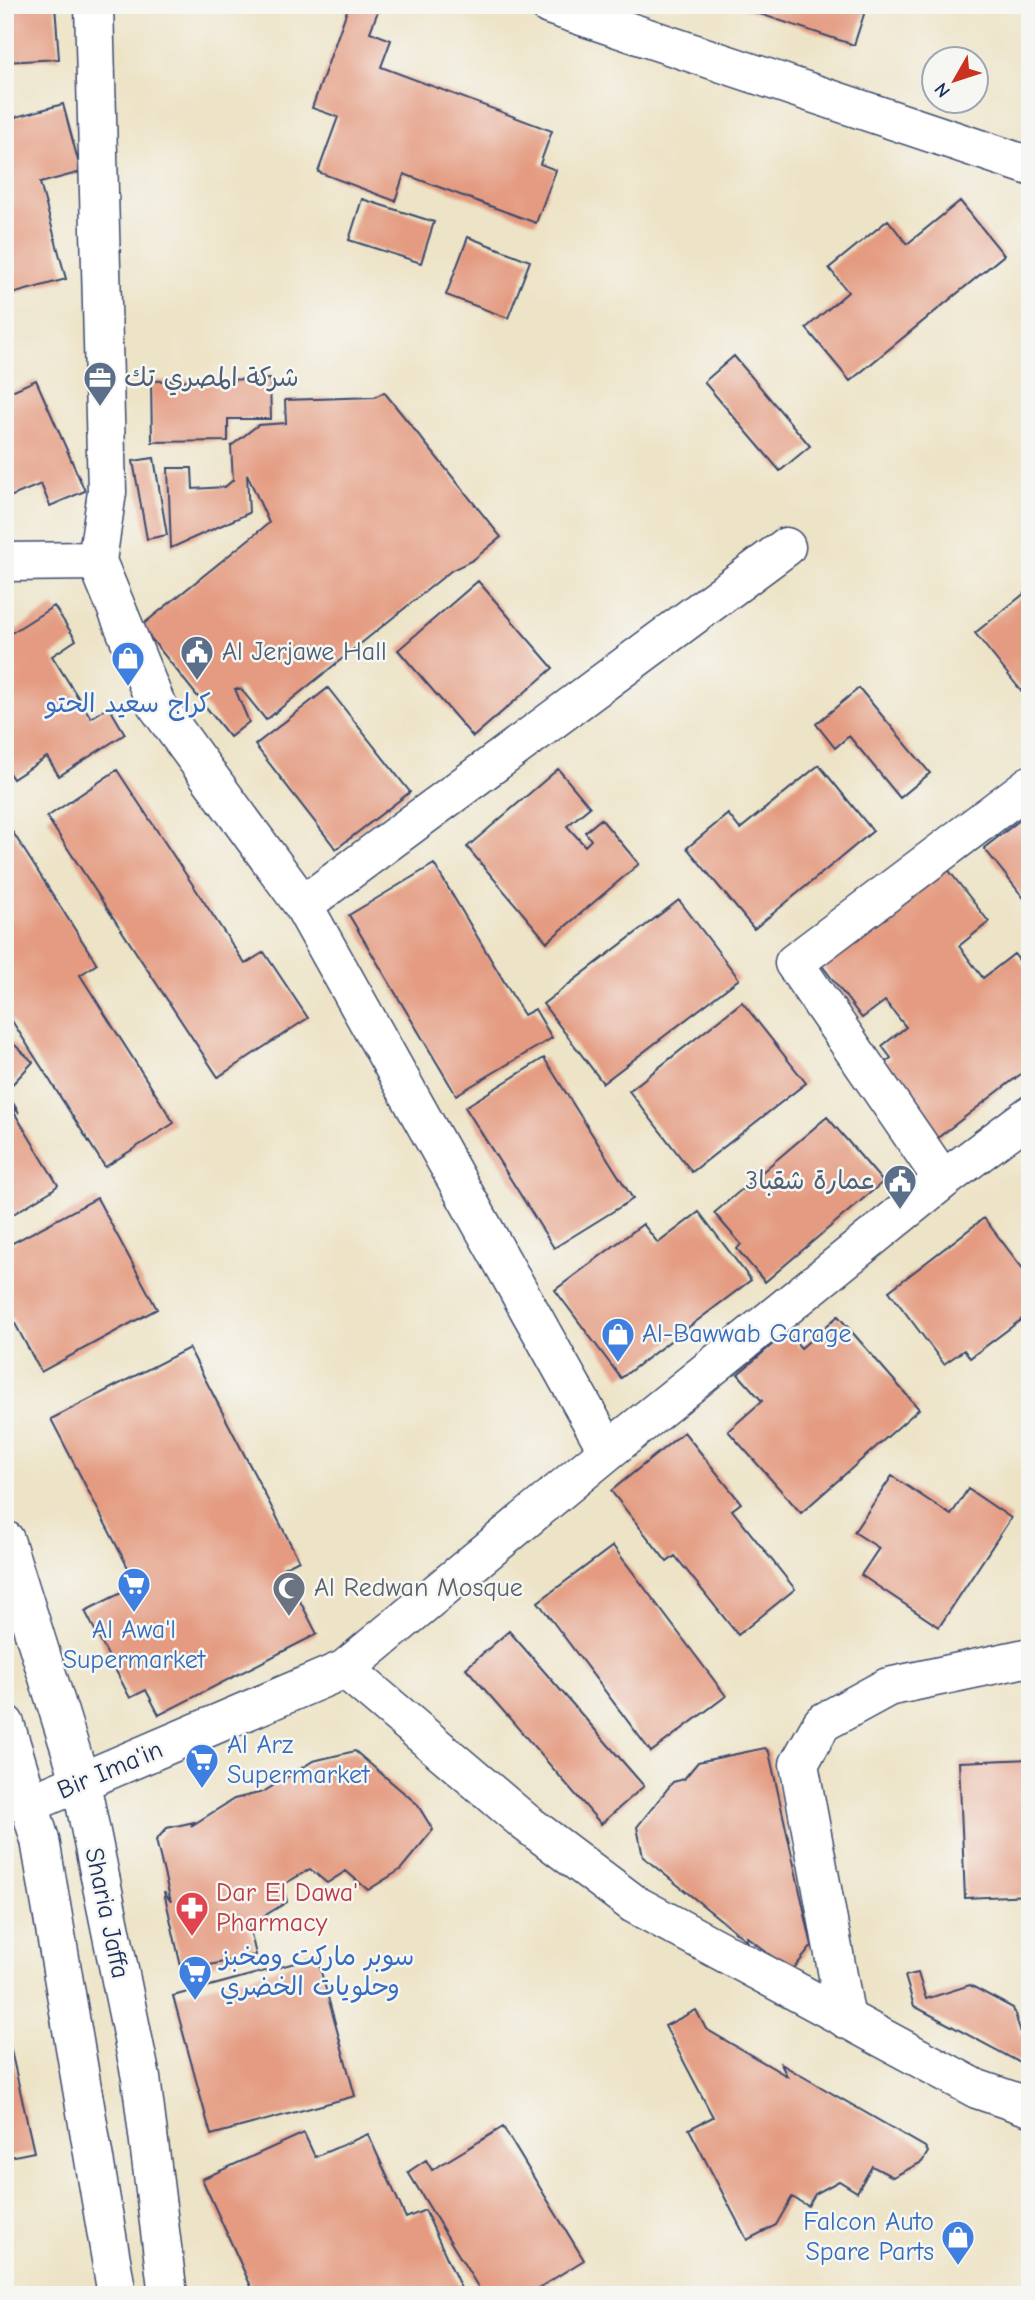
<svg xmlns="http://www.w3.org/2000/svg" width="1035" height="2300" viewBox="0 0 1035 2300" font-family="'Comic Neue','Playpen Sans Arabic',sans-serif">
<rect width="100%" height="100%" fill="#f6f6f2"/>
<filter id="ink" filterUnits="userSpaceOnUse"><feTurbulence type="fractalNoise" baseFrequency=".0143" numOctaves="2"/><feDisplacementMap in="SourceGraphic" scale="14" xChannelSelector="R" yChannelSelector="G"/><feConvolveMatrix kernelMatrix="1 2 1 2 8 2 1 2 1" color-interpolation-filters="sRGB"/></filter>
<filter id="wash" filterUnits="userSpaceOnUse"><feTurbulence type="fractalNoise" baseFrequency=".00686" numOctaves="4" result="noise"/><feDisplacementMap in="SourceGraphic" scale="28" xChannelSelector="R" yChannelSelector="G"/><feGaussianBlur stdDeviation="1.57" result="paint"/><feColorMatrix in="noise" values="0 0 0 0 0 0 0 0 0 0 0 0 0 0 0 0 0 1.4 0 .05"/><feComposite in="paint" operator="in"/></filter>
<g filter="url(#wash)">
<rect width="100%" height="100%" fill="#ede3c6"/>
<g id="blocks">
<path fill="#e49b81" d="M 5,5 L 55,5 L 59,59 L 5,62 Z
M 349,5 L 380,6 L 370,32 L 391,40 L 381,67 L 552,131 L 540,164 L 556,170 L 536,223 L 404,174 L 395,201 L 318,172 L 338,117 L 312,108 Z
M 733,5 L 867,5 L 854,45 Z
M 63,104 L 81,172 L 40,183 L 66,279 L 5,296 L 5,120 Z
M 362,199 L 434,222 L 421,263 L 349,240 Z
M 960,201 L 1004,255 L 850,381 L 806,328 L 848,292 L 829,268 L 888,220 L 907,244 Z
M 468,237 L 530,261 L 508,318 L 446,295 Z
M 734,356 L 810,446 L 780,471 L 704,382 Z
M 270,379 L 271,419 L 228,419 L 228,441 L 152,442 L 151,381 Z
M 36,380 L 85,491 L 50,506 L 41,484 L 5,499 L 5,394 Z
M 384,392 L 501,537 L 473,560 L 452,570 L 266,720 L 241,689 L 235,689 L 249,722 L 230,737 L 141,626 L 269,523 L 247,474 L 249,513 L 171,548 L 168,468 L 192,468 L 193,489 L 225,487 L 233,480 L 231,446 L 258,425 L 286,423 L 285,400 L 375,397 Z
M 154,458 L 167,535 L 147,539 L 133,461 Z
M 478,581 L 553,668 L 473,737 L 398,650 Z
M 1030,589 L 1030,702 L 975,633 Z
M 54,606 L 76,640 L 52,656 L 91,718 L 109,707 L 125,734 L 59,776 L 47,757 L 13,779 L 5,767 L 5,637 Z
M 328,688 L 410,792 L 336,849 L 255,745 Z
M 859,688 L 930,773 L 900,798 L 849,736 L 835,748 L 816,724 Z
M 819,765 L 873,831 L 754,929 L 687,848 L 728,814 L 740,829 Z
M 558,769 L 590,807 L 567,826 L 585,846 L 591,840 L 585,832 L 601,819 L 639,864 L 547,942 L 467,847 Z
M 117,770 L 245,964 L 264,952 L 308,1018 L 218,1077 L 47,817 Z
M 1030,812 L 1030,906 L 984,848 Z
M 5,820 L 97,964 L 80,975 L 174,1123 L 105,1167 L 5,1010 Z
M 943,863 L 989,922 L 959,946 L 983,978 L 1014,954 L 1030,974 L 1030,1067 L 931,1143 L 875,1070 L 891,1058 L 882,1046 L 906,1027 L 885,1001 L 862,1018 L 817,959 Z
M 434,864 L 524,1015 L 535,1009 L 552,1038 L 456,1095 L 349,915 Z
M 679,900 L 739,979 L 603,1083 L 543,1004 Z
M 742,1002 L 806,1083 L 692,1172 L 629,1091 Z
M 5,1036 L 33,1062 L 6,1091 L 19,1113 L 9,1104 L 58,1185 L 51,1191 L 5,1219 Z
M 544,1058 L 633,1199 L 554,1248 L 465,1107 Z
M 827,1117 L 883,1182 L 765,1282 L 737,1249 L 741,1244 L 714,1213 Z
M 97,1198 L 157,1309 L 41,1372 L 5,1305 L 5,1247 Z
M 699,1212 L 751,1280 L 621,1378 L 555,1290 L 643,1224 L 658,1243 Z
M 984,1218 L 1030,1278 L 1030,1313 L 970,1358 L 964,1350 L 944,1364 L 889,1291 Z
M 838,1316 L 919,1409 L 801,1513 L 728,1431 L 762,1401 L 738,1374 L 787,1332 L 801,1348 Z
M 189,1348 L 299,1560 L 283,1568 L 317,1634 L 159,1715 L 146,1690 L 130,1698 L 85,1611 L 137,1585 L 51,1419 Z
M 684,1432 L 741,1503 L 732,1510 L 795,1589 L 738,1635 L 675,1556 L 667,1562 L 611,1491 Z
M 892,1476 L 951,1515 L 968,1489 L 1011,1518 L 939,1627 L 861,1575 L 879,1548 L 854,1532 Z
M 613,1546 L 726,1696 L 651,1752 L 538,1602 Z
M 509,1631 L 644,1786 L 601,1824 L 466,1668 Z
M 765,1748 L 769,1752 L 812,1946 L 791,1972 L 746,1936 L 747,1941 L 643,1857 L 637,1827 L 673,1782 L 684,1779 L 698,1762 Z
M 355,1751 L 417,1804 L 433,1830 L 400,1870 L 368,1890 L 346,1871 L 327,1883 L 310,1869 L 283,1885 L 287,1902 L 249,1925 L 256,1955 L 182,1971 L 164,1892 L 171,1902 L 156,1840 L 167,1828 L 194,1822 L 191,1826 L 234,1799 L 263,1792 L 313,1761 Z
M 1030,1759 L 1030,1895 L 965,1898 L 959,1762 Z
M 317,1957 L 355,2096 L 211,2135 L 173,1996 Z
M 918,1973 L 926,1999 L 970,1985 L 1013,2008 L 1022,2036 L 1030,2020 L 1030,2068 L 914,2006 L 905,1976 Z
M 696,2010 L 706,2029 L 787,2076 L 781,2064 L 925,2147 L 928,2152 L 922,2162 L 893,2177 L 872,2166 L 857,2192 L 839,2181 L 815,2194 L 808,2206 L 792,2197 L 776,2225 L 747,2240 L 689,2129 L 713,2117 L 665,2026 Z
M 10,2046 L 34,2152 L 5,2158 L 5,2047 Z
M 503,2127 L 584,2260 L 527,2295 L 483,2295 L 408,2172 L 426,2160 L 432,2170 Z
M 304,2133 L 315,2157 L 368,2134 L 406,2218 L 425,2210 L 464,2295 L 249,2295 L 254,2293 L 202,2179 Z"/>
</g>
</g>
<g filter="url(#ink)">
<use href="#blocks" fill-opacity="0" stroke="#3a4a6e" stroke-width="2"/>
<g fill="none" stroke-linecap="round" stroke-linejoin="round">
<defs>
<path id="minor" d="M 94,5 L 107,492 L 97,561 L 156,704 L 303,905 L 608,1451
M 549,5 L 1030,166
M 5,562 L 97,561
M 303,905 L 786,547
M 943,1180 L 794,963 L 1030,785
M 345,1669 L 525,1822 L 634,1904 L 977,2089 L 1030,2107
M 5,1799 L 29,1804 L 345,1669 L 608,1451 L 943,1180 L 1030,1115
M 846,2019 L 799,1764 L 822,1723 L 888,1687 L 1030,1657"/>
<path id="major" d="M 5,1540 L 81,1783 L 141,2078 L 168,2295
M 5,1724 L 40,1840 L 117,2295"/>
</defs>
<use href="#minor" stroke="#3a4a6e" stroke-width="41"/>
<use href="#major" stroke="#3a4a6e" stroke-width="41"/>
<use href="#minor" stroke="#fff" stroke-width="38"/>
<use href="#major" stroke="#fff" stroke-width="38"/>
</g>
</g>
<defs>
<symbol id="office-pin" viewBox="-11 -11 22 30"><path d="M0 17L-7.5 6A9.5 9.5 0 1 1 7.5 6Z" fill="#5c6f8a" stroke="#f6f6f2"/><path d="M-6-3h4V-5.5h4V-3h4V5H-6ZM-1-4.5V-3h2v-1.5ZM-6 0V1H6V0Z" fill="#fff"/></symbol>
<symbol id="civic-pin" viewBox="-11 -11 22 30"><path d="M0 17L-7.5 6A9.5 9.5 0 1 1 7.5 6Z" fill="#5c6f8a" stroke="#f6f6f2"/><path d="M-.6-6.5H3V-4.5H.6V-3L4-1V1h2V6H-6V1h2V-1L-.6-3ZM-1.2 2.5V6h2.4V2.5Z" fill="#fff"/></symbol>
<symbol id="shop-pin" viewBox="-11 -11 22 30"><path d="M0 17L-7.5 6A9.5 9.5 0 1 1 7.5 6Z" fill="#3f7fe0" stroke="#f6f6f2"/><path d="M-5-2.5h2.3a2.7 3.5 0 0 1 5.4 0H5L5.5 6h-11ZM-1.5-2.5h3a1.5 2.3 0 0 0-3 0Z" fill="#fff"/></symbol>
<symbol id="supermarket-pin" viewBox="-11 -11 22 30"><path d="M0 17L-7.5 6A9.5 9.5 0 1 1 7.5 6Z" fill="#3f7fe0" stroke="#f6f6f2"/><path d="M-6-5.5h2.5l.6 2H6L4.5 2H-2.5L-4.4-4H-6ZM-1.5 3.2a1.3 1.3 0 1 0 .1 0ZM3 3.2a1.3 1.3 0 1 0 .1 0Z" fill="#fff"/></symbol>
<symbol id="mosque-pin" viewBox="-11 -11 22 30"><path d="M0 17L-7.5 6A9.5 9.5 0 1 1 7.5 6Z" fill="#6b7280" stroke="#f6f6f2"/><path d="M3.5-4.9A6 6 0 1 0 3.5 4.9A5 5 0 1 1 3.5-4.9Z" fill="#fff"/></symbol>
<symbol id="pharmacy-pin" viewBox="-11 -11 22 30"><path d="M0 17L-7.5 6A9.5 9.5 0 1 1 7.5 6Z" fill="#e0444e" stroke="#f6f6f2"/><path d="M-2-6h4v4h4v4h-4v4h-4v-4h-4v-4h4Z" fill="#fff"/></symbol>
</defs>
<g fill-rule="evenodd">
<use href="#office-pin" x="81" y="359" width="38" height="52"/>
<use href="#civic-pin" x="178" y="633" width="38" height="52"/>
<use href="#shop-pin" x="109" y="639" width="38" height="52"/>
<use href="#civic-pin" x="881" y="1162" width="38" height="52"/>
<use href="#shop-pin" x="599" y="1315" width="38" height="52"/>
<use href="#supermarket-pin" x="115" y="1565" width="38" height="52"/>
<use href="#mosque-pin" x="270" y="1569" width="38" height="52"/>
<use href="#supermarket-pin" x="183" y="1741" width="38" height="52"/>
<use href="#pharmacy-pin" x="173" y="1889" width="38" height="52"/>
<use href="#supermarket-pin" x="176" y="1953" width="38" height="52"/>
<use href="#shop-pin" x="939" y="2218" width="38" height="52"/>
</g>
<g text-anchor="middle" dominant-baseline="central" stroke-width="5" stroke-linejoin="round" paint-order="stroke">
<g font-size="26" fill="#4e5e75" stroke="#f6f6f2" text-anchor="start">
<text x="124" y="378">شركة المصري تك</text>
<text x="222" y="652">Al Jerjawe Hall</text>
<text x="876" y="1181" text-anchor="end">عمارة شقبا3</text>
</g>
<g font-size="26" fill="#366cbe" stroke="#f6f6f2" text-anchor="start">
<text x="128" y="704" text-anchor="middle">كراج سعيد الحتو</text>
<text x="642" y="1334">Al-Bawwab Garage</text>
<text x="134" y="1630" text-anchor="middle">Al Awa'l<tspan x="134" dy="30">Supermarket</tspan></text>
<text x="227" y="1745">Al Arz<tspan x="227" dy="30">Supermarket</tspan></text>
<text x="220" y="1957">سوبر ماركت ومخبز<tspan x="220" dy="30">وحلويات الخضري</tspan></text>
<text x="934" y="2222" text-anchor="end">Falcon Auto<tspan x="934" dy="30">Spare Parts</tspan></text>
</g>
<g font-size="26" fill="#5b616d" stroke="#f6f6f2" text-anchor="start">
<text x="314" y="1588">Al Redwan Mosque</text>
</g>
<g font-size="26" fill="#1b2f5e" stroke="#f6f6f2">
<text transform="translate(110 1770) rotate(-23)">Bir Ima'in</text>
<text transform="translate(107 1913) rotate(78)">Sharia Jaffa</text>
</g>
<g font-size="26" fill="#be3a42" stroke="#f6f6f2" text-anchor="start">
<text x="216" y="1893">Dar El Dawa'<tspan x="216" dy="30">Pharmacy</tspan></text>
</g>
</g>
<rect width="1035" height="2300" fill="none" stroke="#f6f6f2" stroke-width="28"/>
<g transform="translate(955 80) rotate(231)"><circle r="33" fill="#f6f6f2" stroke="#9ea6b7" stroke-width="2"/>
<path d="M0-5L12 26L0 18L-12 26Z" fill="#c8321e"/>
<text y="-10" font-size="19" font-weight="bold" text-anchor="middle" fill="#1b2f5e">N</text>
</g>
</svg>
